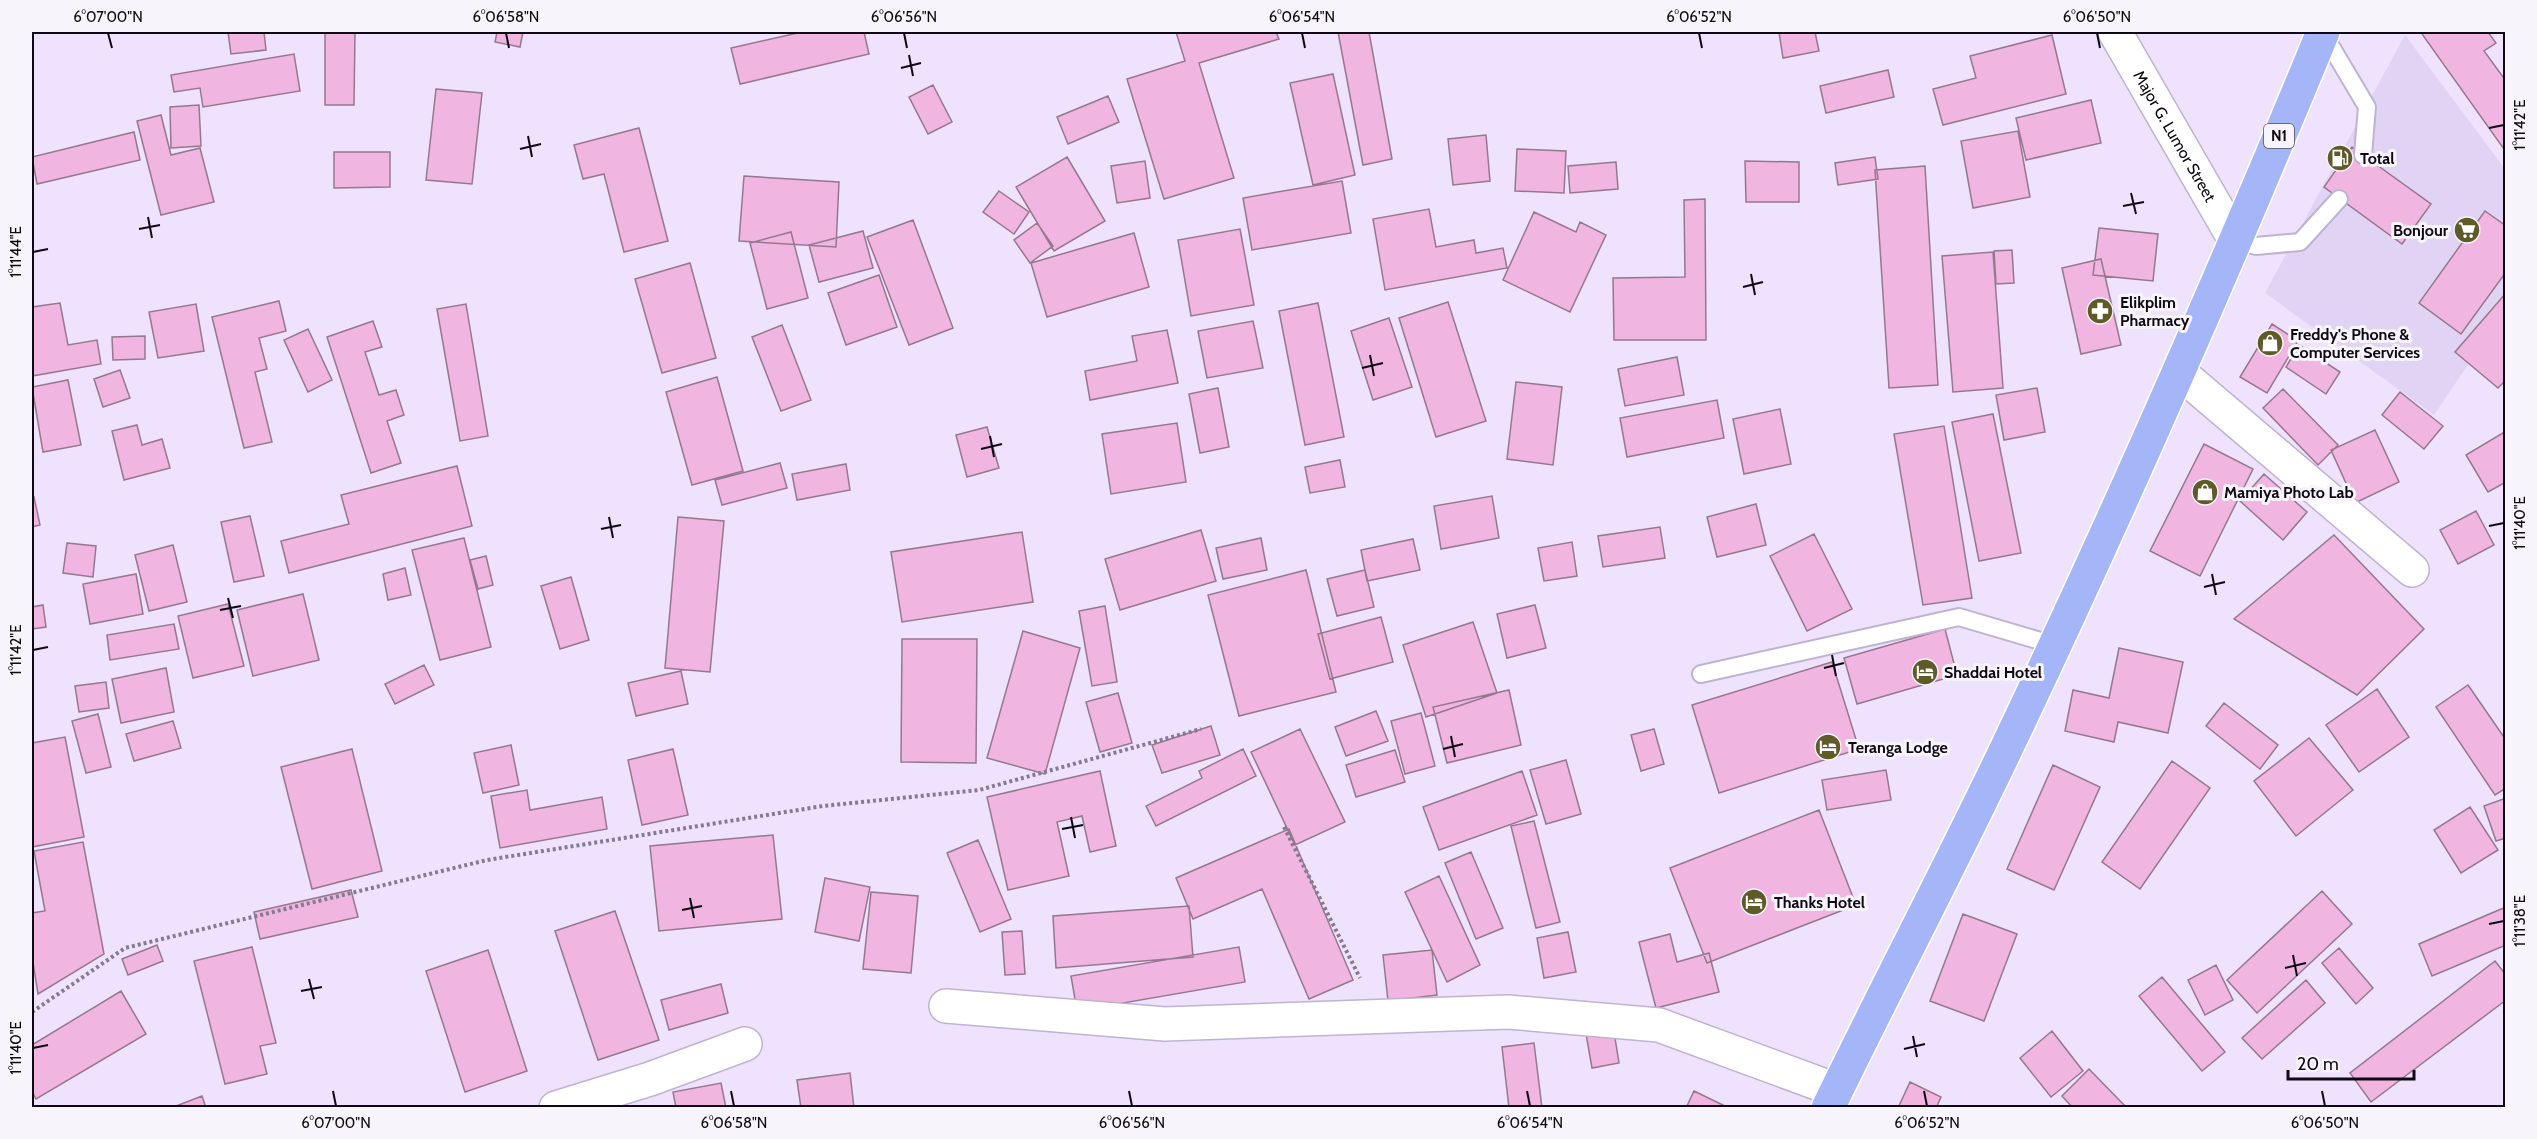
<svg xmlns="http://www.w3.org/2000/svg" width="2537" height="1139" viewBox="0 0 2537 1139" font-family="Cabin,sans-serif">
<rect width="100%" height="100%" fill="#eee2ff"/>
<path fill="#e1d3f4" d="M 2405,35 L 2505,169 L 2505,310 L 2434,415 L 2265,293 Z"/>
<path fill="#f0b5e0" stroke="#96788e" stroke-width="1.5" d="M 228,32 L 264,32 L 266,50 L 231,54 Z
M 325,32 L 355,32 L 354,105 L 325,105 Z
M 497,32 L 523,32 L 520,47 L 495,42 Z
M 802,32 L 864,32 L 869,54 L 740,84 L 731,48 Z
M 1176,32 L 1276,32 L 1279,39 L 1199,63 L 1234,178 L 1164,199 L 1127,79 L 1185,61 Z
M 1338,32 L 1369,32 L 1392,159 L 1363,165 Z
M 1779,32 L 1815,32 L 1819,51 L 1783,58 Z
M 2425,32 L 2488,32 L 2496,43 L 2484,51 L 2506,81 L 2506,152 L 2422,34 Z
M 2052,35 L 2066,94 L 1943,125 L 1933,89 L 1976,78 L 1970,56 Z
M 294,54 L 300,91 L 203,107 L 200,88 L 174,92 L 171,75 Z
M 1888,70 L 1894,97 L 1826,113 L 1820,86 Z
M 1333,74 L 1355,175 L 1313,185 L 1290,83 Z
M 933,85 L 952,122 L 928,134 L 909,97 Z
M 436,89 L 482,93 L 472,184 L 426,180 Z
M 1108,96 L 1119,122 L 1068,144 L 1057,117 Z
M 2091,100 L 2101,143 L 2026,160 L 2016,118 Z
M 199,105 L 201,146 L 171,148 L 170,107 Z
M 161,115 L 171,155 L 200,148 L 214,202 L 161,215 L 137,121 Z
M 639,128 L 668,241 L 624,252 L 604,174 L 583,179 L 574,145 Z
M 2018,131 L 2030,197 L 1973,208 L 1961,141 Z
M 134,132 L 140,160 L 37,184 L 32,157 Z
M 1486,135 L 1490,181 L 1453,185 L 1448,139 Z
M 2352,147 L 2431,204 L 2402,244 L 2324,187 Z
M 1517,149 L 1566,151 L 1564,193 L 1515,191 Z
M 334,152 L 390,152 L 390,187 L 334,188 Z
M 1067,157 L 1105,221 L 1054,251 L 1016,187 Z
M 1875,157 L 1878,179 L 1838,185 L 1835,163 Z
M 1145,161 L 1150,198 L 1117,203 L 1111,166 Z
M 1745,161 L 1799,162 L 1799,202 L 1746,202 Z
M 1616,162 L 1618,189 L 1570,193 L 1568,166 Z
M 1925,166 L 1938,385 L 1889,388 L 1875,170 Z
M 744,176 L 839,182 L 836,247 L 739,241 Z
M 1342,181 L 1351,233 L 1252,250 L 1243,198 Z
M 999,191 L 1029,212 L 1014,234 L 983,212 Z
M 1705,199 L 1706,340 L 1614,340 L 1613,278 L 1685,277 L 1684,200 Z
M 1429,209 L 1436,247 L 1474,240 L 1476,253 L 1503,248 L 1507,268 L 1385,290 L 1373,219 Z
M 2485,211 L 2506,226 L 2506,272 L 2461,334 L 2419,303 Z
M 1534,212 L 1576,232 L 1580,222 L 1606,235 L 1570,312 L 1503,280 Z
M 913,220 L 953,328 L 909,345 L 867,237 Z
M 1037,223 L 1053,246 L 1030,263 L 1014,240 Z
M 2099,228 L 2158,234 L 2153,281 L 2093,275 Z
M 1240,229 L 1254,305 L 1191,316 L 1178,240 Z
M 863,231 L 873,268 L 819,282 L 809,245 Z
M 791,232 L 808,298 L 767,309 L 750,243 Z
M 1134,233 L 1149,287 L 1047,317 L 1031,263 Z
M 2012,250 L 2014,283 L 1996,284 L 1994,251 Z
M 1993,252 L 2003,388 L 1953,392 L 1942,256 Z
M 2101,259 L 2121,345 L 2081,354 L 2062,268 Z
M 690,263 L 716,358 L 662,373 L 635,279 Z
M 879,275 L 897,327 L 846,345 L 828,293 Z
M 2506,293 L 2506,380 L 2498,388 L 2455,352 Z
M 279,301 L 286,331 L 259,338 L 267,369 L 255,372 L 272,442 L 244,448 L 212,317 Z
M 1448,302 L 1486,421 L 1436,437 L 1399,318 Z
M 60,303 L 68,345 L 97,340 L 101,364 L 32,376 L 32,307 Z
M 1318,303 L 1344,437 L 1305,445 L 1279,311 Z
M 196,304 L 204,351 L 158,358 L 149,312 Z
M 466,304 L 488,436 L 460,441 L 437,309 Z
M 1389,318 L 1412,387 L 1373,400 L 1351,331 Z
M 373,321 L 382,347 L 365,352 L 379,395 L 396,390 L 404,415 L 387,421 L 401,463 L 371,473 L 327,337 Z
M 1253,321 L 1263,368 L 1207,378 L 1198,331 Z
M 2272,324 L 2298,341 L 2267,393 L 2240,377 Z
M 782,325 L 811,400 L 781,411 L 752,337 Z
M 308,329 L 332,380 L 308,392 L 284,340 Z
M 1167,330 L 1178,383 L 1090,400 L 1085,371 L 1137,361 L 1132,336 Z
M 145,336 L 145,359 L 113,360 L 112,337 Z
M 2299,345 L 2340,372 L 2326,394 L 2286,367 Z
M 1677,357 L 1684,395 L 1625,406 L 1618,369 Z
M 120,370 L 130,398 L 103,407 L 94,379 Z
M 717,377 L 743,471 L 692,485 L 666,392 Z
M 68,380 L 81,445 L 43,452 L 32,387 Z
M 1516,382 L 1562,387 L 1553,465 L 1507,459 Z
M 1218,388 L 1229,447 L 1200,453 L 1189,394 Z
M 2037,388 L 2045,432 L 2004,440 L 1996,395 Z
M 2283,389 L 2338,445 L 2318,465 L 2263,408 Z
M 2400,392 L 2443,426 L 2424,449 L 2382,415 Z
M 1717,400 L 1724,438 L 1627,457 L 1620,418 Z
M 1780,409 L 1791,464 L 1744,474 L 1733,419 Z
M 1993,414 L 2021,553 L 1979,561 L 1952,422 Z
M 1177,423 L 1186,482 L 1111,494 L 1102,434 Z
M 137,425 L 142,445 L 162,439 L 170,468 L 124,480 L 112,431 Z
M 1944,426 L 1972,598 L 1923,605 L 1894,434 Z
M 987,427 L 999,468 L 967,477 L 956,435 Z
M 2375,430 L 2399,482 L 2355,503 L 2331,450 Z
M 2506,431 L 2506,482 L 2488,492 L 2466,455 Z
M 2204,444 L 2253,469 L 2200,576 L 2150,551 Z
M 1340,460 L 1345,487 L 1310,493 L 1305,467 Z
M 780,463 L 787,488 L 722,505 L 715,480 Z
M 846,464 L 850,490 L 797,500 L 792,474 Z
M 457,466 L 472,526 L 289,573 L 281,541 L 349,524 L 341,495 Z
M 2264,474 L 2307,512 L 2283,540 L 2240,501 Z
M 1492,496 L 1499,538 L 1441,549 L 1434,506 Z
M 34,497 L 40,525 L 32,527 L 32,498 Z
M 1756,504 L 1766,545 L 1717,557 L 1707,517 Z
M 2476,511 L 2494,545 L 2458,564 L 2440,530 Z
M 250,516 L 264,576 L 234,582 L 221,522 Z
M 678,517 L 724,521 L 710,672 L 665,668 Z
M 1660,527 L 1665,558 L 1603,567 L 1598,536 Z
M 1201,530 L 1216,581 L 1120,610 L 1105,559 Z
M 1022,532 L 1033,602 L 902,622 L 891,552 Z
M 1814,534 L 1852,609 L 1807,631 L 1770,556 Z
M 2334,535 L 2424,629 L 2357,695 L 2234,619 Z
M 464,538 L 491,647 L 440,660 L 412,550 Z
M 1261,538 L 1267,570 L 1223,579 L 1216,548 Z
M 1413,539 L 1420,570 L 1367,581 L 1361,550 Z
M 1572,542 L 1577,576 L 1544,581 L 1538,548 Z
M 67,543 L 96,546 L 93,577 L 63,573 Z
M 173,545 L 187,602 L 149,611 L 135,555 Z
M 486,556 L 493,585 L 478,589 L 470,560 Z
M 405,568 L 411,595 L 388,600 L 383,574 Z
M 1306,570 L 1336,692 L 1239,716 L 1208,595 Z
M 1365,570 L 1374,607 L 1337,616 L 1327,579 Z
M 136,574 L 143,614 L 90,624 L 83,584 Z
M 571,577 L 589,640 L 560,649 L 541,586 Z
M 303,594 L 319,660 L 253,676 L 237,610 Z
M 228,604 L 244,666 L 193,678 L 178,616 Z
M 43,605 L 46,627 L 32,629 L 32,607 Z
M 1535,605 L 1546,648 L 1507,658 L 1497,614 Z
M 1105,606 L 1117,682 L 1092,686 L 1079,611 Z
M 1381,617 L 1393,662 L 1330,679 L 1318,634 Z
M 1473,622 L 1497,693 L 1426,717 L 1403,645 Z
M 174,624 L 179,649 L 110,660 L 107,635 Z
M 1945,629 L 1957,675 L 1857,704 L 1844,658 Z
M 1023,631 L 1080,648 L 1045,774 L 987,758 Z
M 902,639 L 977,639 L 976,763 L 901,762 Z
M 2119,648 L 2183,662 L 2168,733 L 2118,722 L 2114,742 L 2065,731 L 2073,690 L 2109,698 Z
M 1832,662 L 1859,749 L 1719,793 L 1692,705 Z
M 424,665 L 434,685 L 395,704 L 385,684 Z
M 166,668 L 174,712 L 121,723 L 112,679 Z
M 681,671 L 688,704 L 636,716 L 628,683 Z
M 106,682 L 109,708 L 79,712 L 75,686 Z
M 2468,685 L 2506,740 L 2506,788 L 2495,795 L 2436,707 Z
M 2377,689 L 2409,737 L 2359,772 L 2326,725 Z
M 1509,690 L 1521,745 L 1447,763 L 1433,707 Z
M 1118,693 L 1132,743 L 1100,752 L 1086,702 Z
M 2224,703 L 2278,745 L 2260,769 L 2206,726 Z
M 1376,711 L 1388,741 L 1346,756 L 1335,727 Z
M 1421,713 L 1435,766 L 1405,774 L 1391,721 Z
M 98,714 L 111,767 L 86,773 L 72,721 Z
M 173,721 L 181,748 L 134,761 L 126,734 Z
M 1211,726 L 1220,755 L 1162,773 L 1152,745 Z
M 1300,729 L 1345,822 L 1295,845 L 1251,752 Z
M 1654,729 L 1664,764 L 1641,771 L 1631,735 Z
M 65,737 L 84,837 L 32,847 L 32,743 Z
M 2309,738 L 2353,790 L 2296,836 L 2254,781 Z
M 511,745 L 519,785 L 483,793 L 474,753 Z
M 352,749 L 382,871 L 312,889 L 281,767 Z
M 673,749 L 688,815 L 642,825 L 628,760 Z
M 1243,749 L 1256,776 L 1156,826 L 1146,806 L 1202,778 L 1199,771 Z
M 1395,750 L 1405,782 L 1356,797 L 1346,765 Z
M 1566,760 L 1581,814 L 1546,824 L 1530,770 Z
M 2172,761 L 2210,788 L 2140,889 L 2102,862 Z
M 2053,765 L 2100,787 L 2054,890 L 2007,869 Z
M 1886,770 L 1891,800 L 1827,810 L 1822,780 Z
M 1100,771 L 1116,846 L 1090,852 L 1082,816 L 1057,822 L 1069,876 L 1008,890 L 987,797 Z
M 1522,771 L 1537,815 L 1439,850 L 1423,807 Z
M 527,790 L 530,810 L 602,797 L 607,829 L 500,848 L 491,796 Z
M 2506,798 L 2506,838 L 2496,841 L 2484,806 Z
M 2470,807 L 2498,850 L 2461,873 L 2434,830 Z
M 1819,810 L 1856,905 L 1707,963 L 1670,868 Z
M 1534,821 L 1560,922 L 1536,928 L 1511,826 Z
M 1289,829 L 1353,980 L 1309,999 L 1262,889 L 1193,919 L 1176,878 Z
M 773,835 L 782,919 L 659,931 L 650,846 Z
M 978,840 L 1011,919 L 980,932 L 947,853 Z
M 83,842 L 104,954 L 38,994 L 32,956 L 32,913 L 45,911 L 34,851 Z
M 1471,852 L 1503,928 L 1476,939 L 1445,863 Z
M 1439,876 L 1480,965 L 1447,982 L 1405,892 Z
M 825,878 L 870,887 L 859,941 L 815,932 Z
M 351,890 L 358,917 L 260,939 L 254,912 Z
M 2322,891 L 2352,924 L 2257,1013 L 2227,980 Z
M 871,892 L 918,896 L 911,973 L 863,969 Z
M 1189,906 L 1193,957 L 1056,968 L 1053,916 Z
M 2506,907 L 2506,945 L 2432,976 L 2419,944 Z
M 615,911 L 659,1040 L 598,1060 L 555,931 Z
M 1963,914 L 2017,934 L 1984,1021 L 1930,1001 Z
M 1022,931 L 1025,974 L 1005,975 L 1002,932 Z
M 1568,932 L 1576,972 L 1544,978 L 1537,938 Z
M 1670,934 L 1677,962 L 1709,953 L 1719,992 L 1656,1008 L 1639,942 Z
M 157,945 L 163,961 L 128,975 L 122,959 Z
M 252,947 L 276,1043 L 260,1046 L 267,1074 L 225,1084 L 194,961 Z
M 1239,947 L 1245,982 L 1077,1011 L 1071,976 Z
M 2339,948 L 2373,988 L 2356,1004 L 2322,963 Z
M 488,950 L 527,1071 L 465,1092 L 426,971 Z
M 1432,950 L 1437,995 L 1388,1001 L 1383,955 Z
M 2495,961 L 2506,975 L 2506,1000 L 2371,1102 L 2350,1073 Z
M 2216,965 L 2233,1000 L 2205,1015 L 2188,980 Z
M 2162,977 L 2225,1052 L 2202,1071 L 2139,996 Z
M 2306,980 L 2325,1003 L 2262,1059 L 2242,1038 Z
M 721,984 L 728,1013 L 669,1030 L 661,1000 Z
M 121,991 L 146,1034 L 36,1099 L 32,1091 L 32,1045 Z
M 1611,1013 L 1619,1063 L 1592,1068 L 1583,1017 Z
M 2052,1031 L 2083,1071 L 2051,1097 L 2020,1058 Z
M 1534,1043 L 1542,1108 L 1509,1108 L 1502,1047 Z
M 2089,1069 L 2125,1106 L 2123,1108 L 2073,1108 L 2062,1096 Z
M 850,1073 L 854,1108 L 801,1108 L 797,1080 Z
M 1910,1082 L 1941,1097 L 1936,1108 L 1898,1108 Z
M 721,1083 L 726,1108 L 676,1108 L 673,1092 Z
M 1694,1091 L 1729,1108 L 1686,1108 Z
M 202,1096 L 206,1108 L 171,1108 Z"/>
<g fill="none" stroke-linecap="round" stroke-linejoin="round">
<defs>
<path id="lane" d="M 2323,33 L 2367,107 L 2363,155
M 2235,240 L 2256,246 L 2300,242 L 2339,199
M 1701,674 L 1959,617 L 2054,645"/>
<g id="street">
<path id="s1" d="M 2115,32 L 2235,240"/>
<path d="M 2179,372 L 2412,570"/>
<path d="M 946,1006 L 1165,1024 L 1508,1012 L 1659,1025 L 1836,1090"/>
<path d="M 556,1108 L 650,1079 L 745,1044"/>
</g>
<path id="highway" d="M 1828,1108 C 1887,986 1950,867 2008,745 C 2120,510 2224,272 2323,32"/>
</defs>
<use href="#lane" stroke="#c0b2d4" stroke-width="20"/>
<use href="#street" stroke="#c0b2d4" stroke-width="36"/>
<use href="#highway" stroke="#fff" stroke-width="36"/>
<path stroke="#847b90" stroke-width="4" stroke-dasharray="3 3" stroke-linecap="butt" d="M 1284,827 L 1360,978
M 32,1012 L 125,948 L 487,860 L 823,806 L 979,790 L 1201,729"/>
<use href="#lane" stroke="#fff" stroke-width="16"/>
<use href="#street" stroke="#fff" stroke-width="33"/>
<use href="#highway" stroke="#a4b6f7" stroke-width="33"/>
</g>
<path fill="none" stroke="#0e0914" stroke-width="2" d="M 108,33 L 112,48M 506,33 L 509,48M 904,33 L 907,48M 1302,33 L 1305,48M 1699,33 L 1702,48M 2097,33 L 2100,48M 909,55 L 913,76M 901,68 L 921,63M 2489,128 L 2504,125M 528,136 L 532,157M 520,149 L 541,144M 2131,193 L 2136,214M 2123,206 L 2144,202M 148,217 L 152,238M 139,229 L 160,225M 33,252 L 48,249M 1751,274 L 1755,295M 1743,287 L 1763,282M 1370,355 L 1374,376M 1362,368 L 1383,363M 990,436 L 994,457M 981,449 L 1002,444M 609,517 L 613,538M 2489,526 L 2504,523M 601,529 L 621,525M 2212,574 L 2216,595M 2204,587 L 2225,582M 228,598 L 233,618M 220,610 L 241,606M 33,650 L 48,647M 1832,655 L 1836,676M 1824,668 L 1844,663M 1451,736 L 1455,757M 1443,749 L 1463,744M 1071,817 L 1075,838M 1062,829 L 1083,825M 690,898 L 694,918M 682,910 L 702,906M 2489,924 L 2504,921M 2293,955 L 2297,976M 2285,968 L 2306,963M 309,979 L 314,999M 301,991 L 322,987M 1913,1036 L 1917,1057M 33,1048 L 48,1045M 1904,1049 L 1925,1044M 333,1091 L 336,1106M 731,1091 L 734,1106M 1129,1091 L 1132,1106M 1527,1091 L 1530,1106M 1924,1091 L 1927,1106M 2322,1091 L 2325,1106"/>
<defs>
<symbol id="fuel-disc" viewBox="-11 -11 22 22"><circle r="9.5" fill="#5f5b28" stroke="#f7f4fb"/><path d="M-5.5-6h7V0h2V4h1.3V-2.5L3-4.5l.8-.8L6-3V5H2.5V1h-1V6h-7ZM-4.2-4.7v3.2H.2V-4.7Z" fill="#fff"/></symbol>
<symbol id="supermarket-disc" viewBox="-11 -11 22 22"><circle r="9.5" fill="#5f5b28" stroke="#f7f4fb"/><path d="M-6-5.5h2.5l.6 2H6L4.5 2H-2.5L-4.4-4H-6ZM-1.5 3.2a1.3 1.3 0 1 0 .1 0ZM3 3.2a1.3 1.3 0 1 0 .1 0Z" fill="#fff"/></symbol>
<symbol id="pharmacy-disc" viewBox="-11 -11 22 22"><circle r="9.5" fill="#5f5b28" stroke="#f7f4fb"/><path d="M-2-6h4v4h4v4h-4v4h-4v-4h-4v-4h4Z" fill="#fff"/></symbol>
<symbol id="shop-disc" viewBox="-11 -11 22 22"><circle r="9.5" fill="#5f5b28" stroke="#f7f4fb"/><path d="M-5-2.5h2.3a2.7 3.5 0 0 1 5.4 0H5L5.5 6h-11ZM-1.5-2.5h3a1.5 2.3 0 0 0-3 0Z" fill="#fff"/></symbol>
<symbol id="hotel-disc" viewBox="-11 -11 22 22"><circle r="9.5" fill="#5f5b28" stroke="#f7f4fb"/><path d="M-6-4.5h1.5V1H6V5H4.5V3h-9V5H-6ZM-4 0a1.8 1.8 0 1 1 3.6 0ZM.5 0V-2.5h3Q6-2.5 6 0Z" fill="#fff"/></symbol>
</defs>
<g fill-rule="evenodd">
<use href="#fuel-disc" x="2325" y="143" width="30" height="30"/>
<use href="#supermarket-disc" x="2452" y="215" width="30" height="30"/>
<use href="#pharmacy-disc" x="2085" y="296" width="30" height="30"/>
<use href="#shop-disc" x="2255" y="328" width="30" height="30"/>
<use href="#shop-disc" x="2190" y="477" width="30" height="30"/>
<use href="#hotel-disc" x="1910" y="657" width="30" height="30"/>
<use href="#hotel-disc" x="1813" y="732" width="30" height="30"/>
<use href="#hotel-disc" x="1739" y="887" width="30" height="30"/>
</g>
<g text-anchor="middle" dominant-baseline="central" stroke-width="6" stroke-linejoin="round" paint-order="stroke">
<rect fill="#f7f4fb" stroke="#545059" stroke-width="1.5" x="2264" y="124" width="30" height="24" rx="4.5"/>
<g font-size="15" font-weight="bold" fill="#0e0914">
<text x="2279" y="136">N1</text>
</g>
<g font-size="16" fill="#0e0914" stroke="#f7f4fb">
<text stroke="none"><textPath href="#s1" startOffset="120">Major G. Lumor Street</textPath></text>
</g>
<g font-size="16" font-weight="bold" fill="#0e0914" stroke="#f7f4fb" text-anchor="start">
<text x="2360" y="158">Total</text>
<text x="2448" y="230" text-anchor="end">Bonjour</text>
<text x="2120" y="302">Elikplim<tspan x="2120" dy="18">Pharmacy</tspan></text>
<text x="2290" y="334">Freddy's Phone &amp;<tspan x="2290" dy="18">Computer Services</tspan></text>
<text x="2224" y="492">Mamiya Photo Lab</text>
<text x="1944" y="672">Shaddai Hotel</text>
<text x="1848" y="747">Teranga Lodge</text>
<text x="1774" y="902">Thanks Hotel</text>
</g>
</g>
<rect width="2537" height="1139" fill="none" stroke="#f7f4fb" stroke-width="66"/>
<path d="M2288 1070v9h126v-9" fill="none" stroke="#0e0914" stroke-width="3"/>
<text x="2297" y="1070" font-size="18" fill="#0e0914" stroke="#f7f4fb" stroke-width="4.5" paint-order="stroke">20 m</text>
<rect x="33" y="33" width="2471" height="1073" fill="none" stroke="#0e0914" stroke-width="2"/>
<g font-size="15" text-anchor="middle" fill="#0e0914">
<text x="108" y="22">6°07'00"N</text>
<text x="506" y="22">6°06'58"N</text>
<text x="904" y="22">6°06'56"N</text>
<text x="1302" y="22">6°06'54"N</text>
<text x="1699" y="22">6°06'52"N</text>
<text x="2097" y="22">6°06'50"N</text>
<text transform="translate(2520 125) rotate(-90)" y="5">1°11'42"E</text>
<text transform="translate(16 252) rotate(-90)" y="5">1°11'44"E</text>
<text transform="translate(2520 523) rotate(-90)" y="5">1°11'40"E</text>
<text transform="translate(16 650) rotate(-90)" y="5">1°11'42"E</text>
<text transform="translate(2520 921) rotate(-90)" y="5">1°11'38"E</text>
<text transform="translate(16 1048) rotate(-90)" y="5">1°11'40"E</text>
<text x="336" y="1128">6°07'00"N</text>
<text x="734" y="1128">6°06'58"N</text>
<text x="1132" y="1128">6°06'56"N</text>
<text x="1530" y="1128">6°06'54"N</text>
<text x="1927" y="1128">6°06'52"N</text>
<text x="2325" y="1128">6°06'50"N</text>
</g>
</svg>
